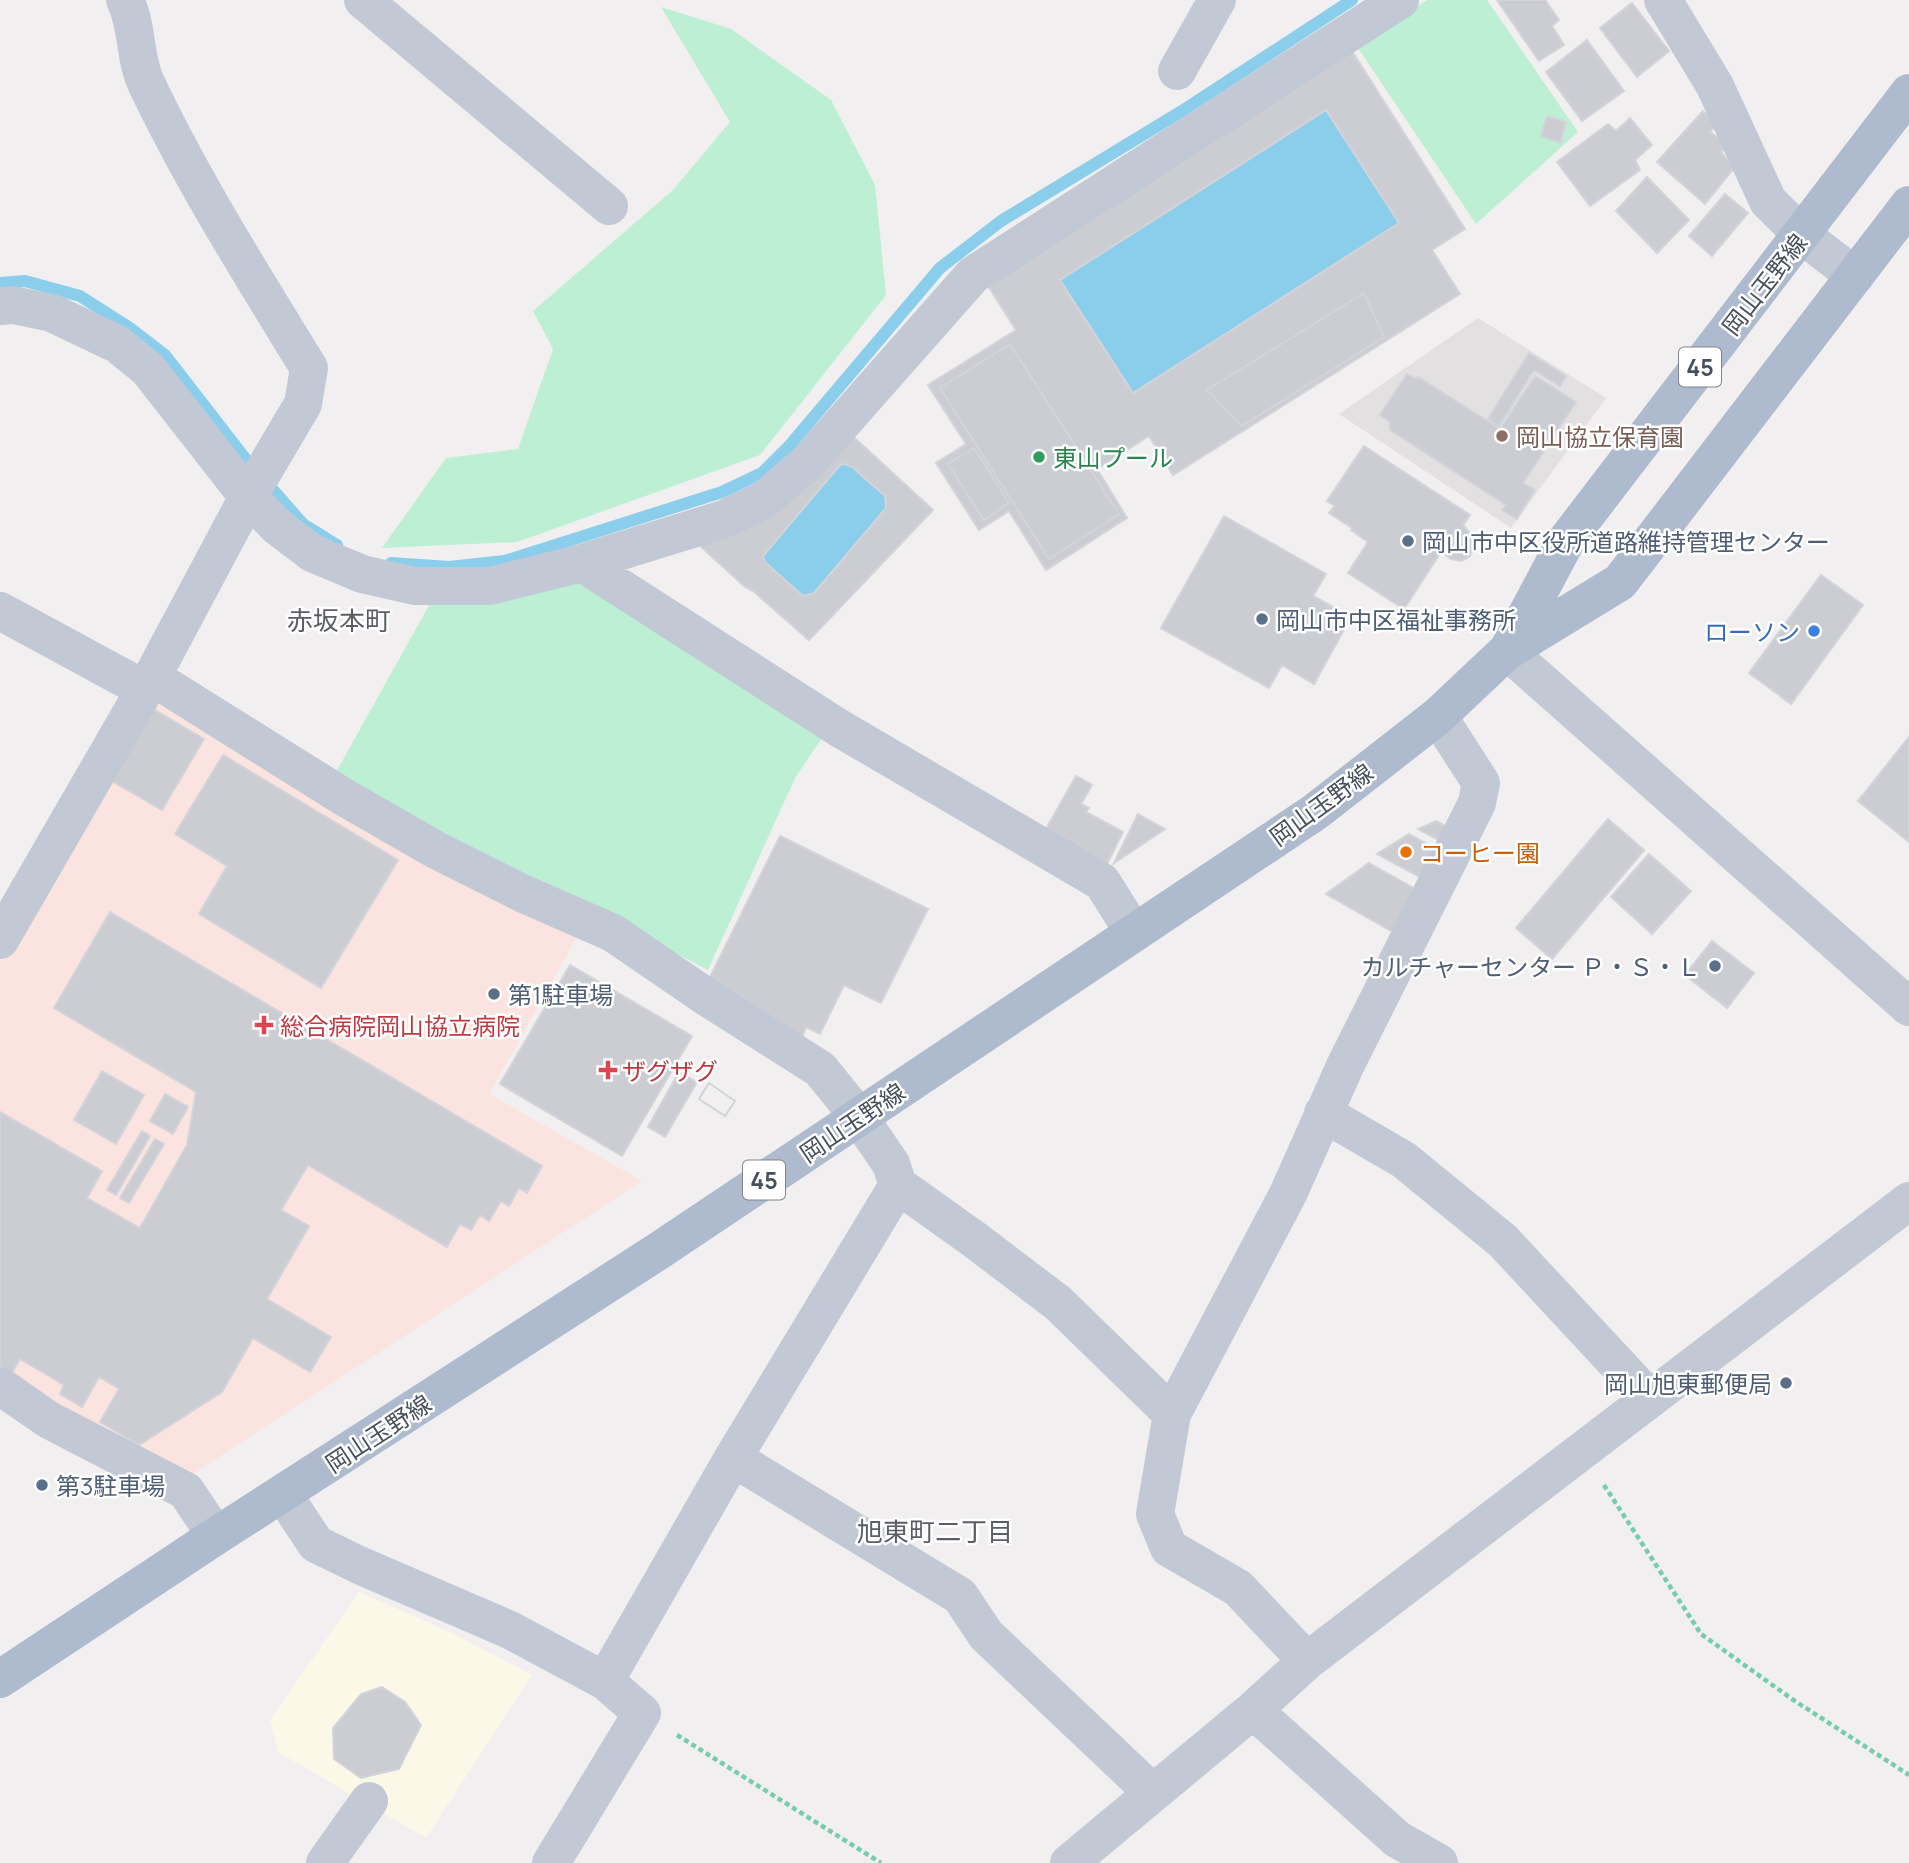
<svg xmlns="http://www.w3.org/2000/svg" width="1909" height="1863" viewBox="0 0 1909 1863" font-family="Manrope,'Noto Sans JP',sans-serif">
<rect width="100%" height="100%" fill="#f1efef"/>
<path fill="#fcf8e8" d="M 359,1592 L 454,1634 L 532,1675 L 426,1838 L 278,1752 L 270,1720 Z"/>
<path fill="#e2e0e1" d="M 1478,318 L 1606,398 L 1511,528 L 1339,414 Z"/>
<path fill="#fbe4df" d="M 153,695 L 578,935 L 489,1094 L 642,1181 L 188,1477 L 0,1375 L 0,955 Z"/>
<path fill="#bdefd5" d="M 1427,0 L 1487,0 L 1578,132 L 1476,224 L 1358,48 Z
M 661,7 L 731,29 L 831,100 L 875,185 L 886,295 L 760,455 L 517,542 L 382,548 L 446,458 L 518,449 L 553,349 L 533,311 L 673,190 L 730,122 Z
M 576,577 L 826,732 L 795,778 L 708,970 L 581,903 L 422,830 L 335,774 L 432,600 Z"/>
<path fill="#8aceec" d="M 1326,110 L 1399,223 L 1133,393 L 1060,280 Z
M 845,464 L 852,467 L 885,496 L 886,508 L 814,593 L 803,596 L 765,562 L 763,556 L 840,465 Z"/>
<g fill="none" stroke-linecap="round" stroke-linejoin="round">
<path stroke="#8aceec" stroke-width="12" d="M 0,283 L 25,281 L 80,296 L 130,328 L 165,355 L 244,457 L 303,524 L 337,545
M 391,563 L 449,567 L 505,561 L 722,492 L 762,473 L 790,445 L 940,268 L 1001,221 L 1182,111 L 1352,0"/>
</g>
<path fill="#cccdd3" stroke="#d3d4da" stroke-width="2" fill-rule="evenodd" d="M 1497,0 L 1545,0 L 1559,20 L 1552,26 L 1564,45 L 1539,61 Z
M 1632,3 L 1669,51 L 1637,77 L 1600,28 Z
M 1587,40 L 1624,91 L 1582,121 L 1546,72 Z
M 1350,48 L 1465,229 L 1432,250 L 1460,294 L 1173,475 L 1149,436 L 1097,469 L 1127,518 L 1046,570 L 1009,511 L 979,530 L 936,463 L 966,444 L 928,385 L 1016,330 L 983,278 ZM 1326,110 L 1399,223 L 1133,393 L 1060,280 ZM 1364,293 L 1384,337 L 1242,426 L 1207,390 ZM 1010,344 L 1119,514 L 1049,559 L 940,388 ZM 974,448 L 1009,503 L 984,520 L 948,464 Z
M 1703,111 L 1717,124 L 1710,132 L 1728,146 L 1721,152 L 1734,168 L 1705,204 L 1657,162 Z
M 1547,116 L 1566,122 L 1560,143 L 1541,136 Z
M 1630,118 L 1652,145 L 1635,160 L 1640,170 L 1590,206 L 1557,162 L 1608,124 L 1616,131 Z
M 1647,177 L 1689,220 L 1657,253 L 1616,211 Z
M 1725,194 L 1748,213 L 1712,256 L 1689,236 Z
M 1364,293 L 1384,337 L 1242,426 L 1207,390 Z
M 1010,344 L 1119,514 L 1049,559 L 940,388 Z
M 1529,353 L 1566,376 L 1560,386 L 1534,370 L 1499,426 L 1488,419 Z
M 1407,374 L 1416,379 L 1418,377 L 1500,429 L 1535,376 L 1576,402 L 1523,483 L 1535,490 L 1517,519 L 1502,510 L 1506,505 L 1390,430 L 1390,422 L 1380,415 Z
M 845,429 L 933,510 L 809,640 L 753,591 L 745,587 L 698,544 ZM 845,464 L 852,467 L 885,496 L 886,508 L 814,593 L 803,596 L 765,562 L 763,556 L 840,465 Z
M 1364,446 L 1470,515 L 1463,525 L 1474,538 L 1475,546 L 1469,557 L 1461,561 L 1451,559 L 1441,552 L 1404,609 L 1348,573 L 1368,542 L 1351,530 L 1352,528 L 1329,513 L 1335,506 L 1327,501 Z
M 974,448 L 1009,503 L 984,520 L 948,464 Z
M 1224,516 L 1326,574 L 1313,596 L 1351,617 L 1314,684 L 1282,665 L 1269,688 L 1161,628 Z
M 1821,575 L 1863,605 L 1791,704 L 1749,673 Z
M 150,707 L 204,739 L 162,810 L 108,779 Z
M 1909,737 L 1909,842 L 1858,801 Z
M 223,755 L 398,860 L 321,988 L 199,914 L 227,866 L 175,834 Z
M 1076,776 L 1092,785 L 1081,804 L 1089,808 L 1086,812 L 1123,832 L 1105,868 L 1042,836 Z
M 1138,814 L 1165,829 L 1114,863 Z
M 1608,819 L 1644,850 L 1552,959 L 1516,928 Z
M 1436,821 L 1451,829 L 1444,843 L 1418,829 Z
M 1409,834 L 1441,852 L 1425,880 L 1377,854 Z
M 780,836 L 928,909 L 881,1003 L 844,985 L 820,1034 L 806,1027 L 802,1038 L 707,983 Z
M 1649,854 L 1691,891 L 1652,934 L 1611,897 Z
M 1369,863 L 1422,893 L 1398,935 L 1326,894 Z
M 110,912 L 542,1166 L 527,1193 L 519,1188 L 509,1206 L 501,1201 L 489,1221 L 480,1215 L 471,1230 L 460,1224 L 447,1247 L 308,1165 L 281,1210 L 309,1226 L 267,1299 L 331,1337 L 310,1372 L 253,1338 L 222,1392 L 139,1445 L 100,1422 L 119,1389 L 99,1377 L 82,1407 L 60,1394 L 64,1385 L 20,1359 L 12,1373 L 0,1366 L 0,1112 L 102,1171 L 87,1198 L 140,1228 L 187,1145 L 196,1092 L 54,1008 Z
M 1712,941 L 1754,973 L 1727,1008 L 1685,975 Z
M 570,965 L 692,1036 L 622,1156 L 500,1084 Z
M 102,1071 L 144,1095 L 116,1144 L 74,1120 Z
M 679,1072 L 697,1082 L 665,1137 L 648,1127 Z
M 709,1083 L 735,1101 L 725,1116 L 699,1099 Z
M 709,1083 L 735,1101 L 725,1116 L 699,1099 Z
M 165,1094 L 188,1107 L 173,1134 L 150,1121 Z
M 142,1131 L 150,1136 L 116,1195 L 107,1190 Z
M 155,1139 L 164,1144 L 129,1203 L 120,1198 Z
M 382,1687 L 405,1702 L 421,1725 L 399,1769 L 361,1778 L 334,1759 L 333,1728 L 361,1694 Z"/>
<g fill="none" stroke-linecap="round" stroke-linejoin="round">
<path stroke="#75cdaa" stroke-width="4.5" stroke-dasharray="5 3.5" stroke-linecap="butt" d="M 1604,1485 L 1701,1634 L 1792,1699 L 1909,1775
M 677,1735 L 881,1863"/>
<path stroke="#c2c9d4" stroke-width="38" d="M 363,0 L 609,206
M 1663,0 L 1715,86 L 1768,201 L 1802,235 L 1855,276
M 1177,71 L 1217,0
M 0,306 L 13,305 L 52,313 L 117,344 L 148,369 L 248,497 L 278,527 L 312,553 L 362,574 L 415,586 L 490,586 L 582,563 L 724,519 L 764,500 L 807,463 L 973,275 L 1400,0
M 582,563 L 839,728 L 1102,882 L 1134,933
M 0,611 L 144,689
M 1507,651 L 1909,1007
M 152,677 L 342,796 L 436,850 L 524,894 L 613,933 L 708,998 L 820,1069 L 859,1117 L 891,1164 L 898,1185 L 733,1458 L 605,1681
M 0,940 L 152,677 L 248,497 L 303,404 L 309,368 C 252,275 193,182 146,83 C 134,57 138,26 125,0
M 1323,1113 L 1404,1160 L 1503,1241 L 1650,1399
M 898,1185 L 975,1240 L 1058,1303 L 1172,1414
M 0,1386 L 49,1420 L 186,1491 L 216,1536
M 733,1458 L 960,1596 L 986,1635 L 1153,1793
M 283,1494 L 316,1544 L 359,1565 L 510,1630 L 605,1681 L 642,1713 L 551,1863
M 1307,1661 L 1238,1588 L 1169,1548 L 1155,1514 L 1172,1414 L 1288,1194 L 1346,1064 L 1477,803 L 1481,783 L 1438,716
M 1253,1710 L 1397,1839 L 1439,1863
M 325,1863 L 369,1801
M 1069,1863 L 1253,1710 L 1307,1661 L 1909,1201"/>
<path stroke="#aebbce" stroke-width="38" d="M 1508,650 L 1566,541 L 1909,93
M 0,1679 L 216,1536 L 657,1252 L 1315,812 L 1438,716 L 1507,651 L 1620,582 L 1909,205"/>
</g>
<circle fill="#8d6e63" stroke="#fff" stroke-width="2.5" cx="1502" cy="436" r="7"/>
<circle fill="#2e9e5b" stroke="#fff" stroke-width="2.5" cx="1039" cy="457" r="7"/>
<g fill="#5c6f8a" stroke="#fff" stroke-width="2.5">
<circle cx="1408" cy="541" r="7"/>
<circle cx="1262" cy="619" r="7"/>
<circle cx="1715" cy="966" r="7"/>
<circle cx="494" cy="994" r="7"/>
<circle cx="1786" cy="1383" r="7"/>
<circle cx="42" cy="1485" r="7"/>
</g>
<circle fill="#3f7fe0" stroke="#fff" stroke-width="2.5" cx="1814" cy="631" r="7"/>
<circle fill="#e8710a" stroke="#fff" stroke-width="2.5" cx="1406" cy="852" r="7"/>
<g fill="#e0444e" stroke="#fff" stroke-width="2.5">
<path d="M260.5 1014.5h7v7h7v7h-7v7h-7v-7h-7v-7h7z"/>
<path d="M604.5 1059.5h7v7h7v7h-7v7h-7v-7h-7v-7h7z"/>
</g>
<g text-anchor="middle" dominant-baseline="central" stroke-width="5" stroke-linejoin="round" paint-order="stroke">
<g fill="#fff" stroke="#7e848d" stroke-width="2">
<rect x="1679" y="347.5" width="42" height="39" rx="5"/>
<rect x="743" y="1160.5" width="42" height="39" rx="5"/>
</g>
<g font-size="23" font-weight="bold" fill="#47505c">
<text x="1700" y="367">45</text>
<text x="764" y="1180">45</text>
</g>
<g font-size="24" fill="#47505c" stroke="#fff">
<text transform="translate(1764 284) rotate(-52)">岡山玉野線</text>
<text transform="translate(1321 804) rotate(-36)">岡山玉野線</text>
<text transform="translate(852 1122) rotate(-34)">岡山玉野線</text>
<text transform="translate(378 1433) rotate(-33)">岡山玉野線</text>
</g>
<g font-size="24" fill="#785e54" stroke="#fff" text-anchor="start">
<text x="1516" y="436">岡山協立保育園</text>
</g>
<g font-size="24" fill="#27864d" stroke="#fff" text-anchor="start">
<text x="1053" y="457">東山プール</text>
</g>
<g font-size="24" fill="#4e5e75" stroke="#fff" text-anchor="start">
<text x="1422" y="541">岡山市中区役所道路維持管理センター</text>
<text x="1276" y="619">岡山市中区福祉事務所</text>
<text x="1701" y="966" text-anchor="end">カルチャーセンター Ｐ・Ｓ・Ｌ</text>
<text x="508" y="994">第1駐車場</text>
<text x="1772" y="1383" text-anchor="end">岡山旭東郵便局</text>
<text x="56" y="1485">第3駐車場</text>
</g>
<g font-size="24" fill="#366cbe" stroke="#fff" text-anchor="end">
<text x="1800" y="631">ローソン</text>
</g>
<g font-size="24" fill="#c56008" stroke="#fff" text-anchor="start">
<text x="1420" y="852">コーヒー園</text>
</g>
<g font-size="24" fill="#be3a42" stroke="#fff" text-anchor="start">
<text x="280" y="1025">総合病院岡山協立病院</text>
<text x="622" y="1070">ザグザグ</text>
</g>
<g font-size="26" fill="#5b5e64" stroke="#fff">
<text x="339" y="620">赤坂本町</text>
<text x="935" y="1531">旭東町二丁目</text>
</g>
</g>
</svg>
